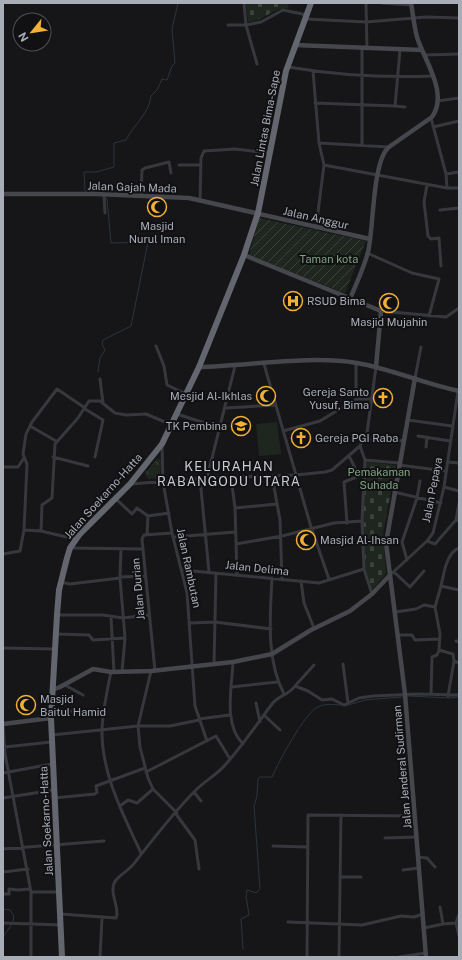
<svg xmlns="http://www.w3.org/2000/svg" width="462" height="960" viewBox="0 0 462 960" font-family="'Public Sans',sans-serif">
<defs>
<pattern id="forest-crowns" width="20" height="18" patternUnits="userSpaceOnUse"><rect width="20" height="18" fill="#1e261f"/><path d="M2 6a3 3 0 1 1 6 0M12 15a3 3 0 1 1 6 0" fill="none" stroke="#3c433d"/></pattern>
<pattern id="cemetery-stones" width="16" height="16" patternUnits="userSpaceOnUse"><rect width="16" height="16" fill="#1e261f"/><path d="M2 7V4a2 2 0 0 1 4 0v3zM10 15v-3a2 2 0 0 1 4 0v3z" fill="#3c433d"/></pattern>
<pattern id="garden-furrows" width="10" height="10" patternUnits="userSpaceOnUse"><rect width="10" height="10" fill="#1e261f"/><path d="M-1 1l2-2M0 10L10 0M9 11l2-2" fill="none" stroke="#3c433d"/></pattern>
</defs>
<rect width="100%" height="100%" fill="#161618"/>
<path fill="url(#forest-crowns)" d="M 158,458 L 161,460 L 160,478 L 149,479 L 146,476 L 145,473 Z"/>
<path fill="url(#cemetery-stones)" d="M 246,3 L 289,3 L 288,8 C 273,8 263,21 248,22 Z
M 366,462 L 396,465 L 383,534 L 386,574 L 372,590 L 365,566 L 363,518 Z"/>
<path fill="url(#garden-furrows)" d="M 259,218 L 366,241 L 345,293 L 249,255 Z"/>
<path fill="#1e261f" d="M 277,422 L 281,454 L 259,456 L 256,424 Z"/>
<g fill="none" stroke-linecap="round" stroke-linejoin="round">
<path stroke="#2c353c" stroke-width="1" d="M 102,192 L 85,191 L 84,172 L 96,172 L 114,167 L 114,143 L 126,140 C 134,124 149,114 151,96 L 157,90 L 162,79 L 167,80 L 172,66 L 175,63 L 172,29 L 178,3
M 98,372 L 100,358 L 105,350 L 102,344 L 103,340 L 131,326 L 148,242 L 111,243 L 107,199 L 106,198
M 408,696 L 450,698 L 459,697
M 345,706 L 365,700 L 403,697
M 3,909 L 10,910 L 14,916 L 13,921
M 3,937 L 12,924
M 243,949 L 241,919 L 249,915 L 246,896 L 247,890 L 256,893 L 260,889 L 254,806 L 257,796 L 258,779 L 260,777 L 272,777 C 278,763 305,712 318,707 C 325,703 334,705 342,705"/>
<path stroke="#37383d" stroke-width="3" d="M 244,3 L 246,25 L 261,22 L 283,10 L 307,15
M 366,3 L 367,49
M 382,3 L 411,5
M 306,19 L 366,22 L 426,17 L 459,18
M 228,25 L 246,25 L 257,64
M 362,49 L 362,145
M 425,55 L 459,54
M 288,67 C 336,75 385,78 433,76
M 313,71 L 319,143 L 389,147
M 437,101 L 459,98
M 315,103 L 395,106 L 400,50
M 395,106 L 405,107
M 431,118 L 446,174 L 447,188
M 433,127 L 459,121
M 179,165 L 201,165
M 324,165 L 447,188 L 459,188
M 446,174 L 459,172
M 427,185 L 424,202 L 428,236 L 431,239 L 439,238 L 441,266
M 104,195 L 105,213
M 141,195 L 142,170 L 145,168 L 169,162 L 171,173
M 200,200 L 201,158 L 204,151 L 235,149 L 270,153
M 440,210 L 459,208
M 316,228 L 324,165 L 319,143
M 367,253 L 412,273 L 439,279 L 429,316
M 381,311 L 446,317 L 459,308
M 156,346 L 164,366 L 167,385 L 186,394
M 264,364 L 311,527 L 329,579
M 415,378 L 421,347
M 100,379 L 103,403
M 356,399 L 356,363
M 226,408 L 276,405
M 85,409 L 103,420 L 95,457
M 177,414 L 220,428
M 408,420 L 452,426
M 30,426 L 56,441
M 283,431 L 320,421 L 356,399 L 372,399
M 418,436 L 450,441
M 364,439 L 404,441
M 162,445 L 163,482 L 172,533 L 187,593 L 195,706 L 207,741
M 360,446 L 365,460 L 362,521 L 364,569
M 426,447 L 427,437
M 53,457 L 88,466
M 365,460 L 399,463
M 447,462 L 459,463
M 399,465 L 446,471
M 3,467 L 18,467 L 24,458
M 272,476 L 280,520 L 282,580
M 231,477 L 235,508 L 237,575
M 200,478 L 209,572
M 207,478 L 235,366
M 131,484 L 207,478 L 296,475 L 325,472 L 332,470 L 360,446 L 367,433 L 376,367
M 444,487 L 459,491
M 394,492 L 441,503
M 116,499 L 132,514 L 137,508 L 148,516
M 235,508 L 277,504
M 456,520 L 459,503
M 347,523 L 344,482 L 359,476 L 349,456
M 24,530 L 27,464 L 23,454 L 26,434 L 32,422 L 57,389 L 85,408
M 41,531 L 42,505 L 52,498 L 55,444 L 78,418 L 89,401 L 100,401 L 115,413 L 126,415 L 146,414 L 172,425
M 147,535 L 148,516 L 169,513
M 174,537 L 235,532
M 427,541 L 435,544 L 455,521 L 459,520
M 236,544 L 282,536 L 334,523 L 362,521
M 70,548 L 143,549
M 3,554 L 20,551 L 24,530 L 41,531 L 75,539
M 407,560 L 402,542 L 417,498 L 420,481
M 182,570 L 319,583 L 364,569 L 372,594
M 394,572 L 410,587 L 424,571
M 390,575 L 427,541 L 433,533 L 444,487 L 458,391
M 120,577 L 121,549
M 120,578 L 125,638 L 122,672
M 272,578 C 270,616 266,660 284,694
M 301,581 L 304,603 L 314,628
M 61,582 L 70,584 L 120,578 L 120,577 L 145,576
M 441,586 C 444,574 446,553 459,548
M 435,607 L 441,586 L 459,590
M 395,612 L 416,609 L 424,605 L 435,607 L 440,634 L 439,650 L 453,654 L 454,661 L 459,663
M 57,615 L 103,615 L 123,618 L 149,615
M 111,617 L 114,672
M 190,623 L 215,622 L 271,629
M 56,634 L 89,635 L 93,640 L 125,638
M 398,635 L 412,635 L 415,640 L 439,639
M 456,641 L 459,642
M 3,648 L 53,649
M 233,662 C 232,688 223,724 243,744
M 214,664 L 216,573
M 343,664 L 348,703
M 151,671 L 138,726 L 140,747 L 148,778 L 153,789 L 177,813
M 155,671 L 142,539 L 144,535 L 172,533
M 111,672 C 107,691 103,709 102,729 C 101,773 123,814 141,853
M 65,685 L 83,695
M 295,686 L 314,665
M 232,687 L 277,682
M 431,694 L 432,657 L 437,655 L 439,650
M 448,696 L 454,661
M 256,703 L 260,722
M 51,709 L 78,712
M 265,716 L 280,730
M 199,719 L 230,715
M 3,724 L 5,754 L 31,892 L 31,957
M 52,735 L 138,726 L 170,726 L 199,720
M 5,747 L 51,742
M 146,772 L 216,736 L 230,759
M 3,773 L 52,764
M 194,792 L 201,801
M 3,798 L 54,790
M 54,798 L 95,794 L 97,792 L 96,786 L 145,768
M 120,806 L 128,800 L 137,803 L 153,789
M 176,814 L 195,840 L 199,869
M 385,838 L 416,837
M 273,846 L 307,847
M 3,849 L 104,841
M 418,857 L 427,858 L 435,867
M 403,870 L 419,868
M 3,872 L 28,869
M 340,877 L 361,877
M 31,892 L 60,892
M 3,894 L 9,894 L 9,889 L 18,890 L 30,889
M 61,914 L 116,918 C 121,909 107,891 116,880 C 122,873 131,869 136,861 C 154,838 173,813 194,792 C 204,781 217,775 226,764 C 243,745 257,724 272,704 C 279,695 289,695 295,686 L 308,691 L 322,700 L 332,699 L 344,705 L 359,698 L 373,696 L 417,694 L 459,695
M 459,914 L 456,923 L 459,936
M 288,922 L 362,925 L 401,916 L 414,917 L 423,914
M 3,923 L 61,925
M 443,924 L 456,923
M 424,928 L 443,924 L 440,907
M 100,957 L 102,918
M 307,957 L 308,815 L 414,816
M 339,957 L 341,815
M 399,957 L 426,953"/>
<path stroke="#45474d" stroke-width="4.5" d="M 295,45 L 422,50
M 3,194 L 97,194 L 189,198 L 370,239
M 244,255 L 381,311 L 376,367
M 350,299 C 356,284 364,268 368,252 C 374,228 372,161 389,147 L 432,117 C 449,93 424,60 417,37 C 414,26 413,14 411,3
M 199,367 C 248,366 309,355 357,363 C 392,369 424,384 459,391
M 415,378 L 386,543 L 405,694 L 426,957
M 52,690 L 60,687 L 93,669 L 111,672 L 151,671 L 233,662 L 272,654 L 311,630 L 350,611 L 372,594 L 390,575
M 3,724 L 51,718"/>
<path stroke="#63666e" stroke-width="6" d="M 62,957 L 51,718 L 57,615 L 59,590 L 67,558 L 70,548 L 79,535 L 130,484 L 162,444 L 199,367 L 244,255 L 258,213 L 286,71 L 311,3"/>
</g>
<defs>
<symbol id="mosque-ring" viewBox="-11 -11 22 22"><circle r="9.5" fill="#111113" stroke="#f2b134" stroke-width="1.5"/><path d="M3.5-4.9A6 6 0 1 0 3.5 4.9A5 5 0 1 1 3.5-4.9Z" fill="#f2b134"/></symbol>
<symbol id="hospital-ring" viewBox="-11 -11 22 22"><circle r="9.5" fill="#111113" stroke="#f2b134" stroke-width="1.5"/><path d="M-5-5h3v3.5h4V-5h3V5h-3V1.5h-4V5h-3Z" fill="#f2b134"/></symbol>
<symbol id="church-ring" viewBox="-11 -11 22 22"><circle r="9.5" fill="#111113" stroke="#f2b134" stroke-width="1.5"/><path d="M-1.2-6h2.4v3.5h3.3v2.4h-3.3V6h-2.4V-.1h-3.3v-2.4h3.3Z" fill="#f2b134"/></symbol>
<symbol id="school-ring" viewBox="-11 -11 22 22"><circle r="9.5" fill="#111113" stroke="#f2b134" stroke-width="1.5"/><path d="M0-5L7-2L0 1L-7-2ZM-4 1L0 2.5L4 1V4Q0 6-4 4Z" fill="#f2b134"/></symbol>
</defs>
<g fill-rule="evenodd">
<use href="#mosque-ring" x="146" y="196" width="22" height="22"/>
<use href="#hospital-ring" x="282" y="290" width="22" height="22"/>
<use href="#mosque-ring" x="378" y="292" width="22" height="22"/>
<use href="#mosque-ring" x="255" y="385" width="22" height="22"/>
<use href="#church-ring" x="372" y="387" width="22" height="22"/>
<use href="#school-ring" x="230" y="415" width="22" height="22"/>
<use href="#church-ring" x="290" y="427" width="22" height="22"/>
<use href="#mosque-ring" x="295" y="529" width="22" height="22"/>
<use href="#mosque-ring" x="15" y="694" width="22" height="22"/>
</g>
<g text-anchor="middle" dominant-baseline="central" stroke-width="4" stroke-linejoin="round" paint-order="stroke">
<g font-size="11" fill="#a8adb8" stroke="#111113">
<text transform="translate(265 128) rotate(-79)">Jalan Lintas Bima-Sape</text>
<text transform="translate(132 187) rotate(2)">Jalan Gajah Mada</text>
<text transform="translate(316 218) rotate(13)">Jalan Anggur</text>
<text transform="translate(432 490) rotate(-79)">Jalan Pepaya</text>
<text transform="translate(103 496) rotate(-48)">Jalan Soekarno-Hatta</text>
<text transform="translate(189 568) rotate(78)">Jalan Rambutan</text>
<text transform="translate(257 568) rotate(6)">Jalan Delima</text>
<text transform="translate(138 589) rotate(-95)">Jalan Durian</text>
<text transform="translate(402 767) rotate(-95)">Jalan Jenderal Sudirman</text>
<text transform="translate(46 821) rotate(-93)">Jalan Soekarno-Hatta</text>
</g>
<g font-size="11" fill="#a8adb8" stroke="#111113" text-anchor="start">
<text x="157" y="226" text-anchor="middle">Masjid<tspan x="157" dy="13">Nurul Iman</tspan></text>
<text x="307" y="301">RSUD Bima</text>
<text x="389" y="322" text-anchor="middle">Masjid Mujahin</text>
<text x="369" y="392" text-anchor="end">Gereja Santo<tspan x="369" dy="13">Yusuf, Bima</tspan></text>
<text x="252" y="396" text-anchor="end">Mesjid Al-Ikhlas</text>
<text x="227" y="426" text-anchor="end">TK Pembina</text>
<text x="315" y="438">Gereja PGI Raba</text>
<text x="320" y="540">Masjid Al-Ihsan</text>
<text x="40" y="699">Masjid<tspan x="40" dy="13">Baitul Hamid</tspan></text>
</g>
<g font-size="11" fill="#7fa381" stroke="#111113">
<text x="329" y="259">Taman kota</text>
<text x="379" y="472">Pemakaman<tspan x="379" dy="13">Suhada</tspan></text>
</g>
<g font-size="13" letter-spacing="1" fill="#c9ccd4" stroke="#111113">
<text x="229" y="466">KELURAHAN<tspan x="229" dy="15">RABANGODU UTARA</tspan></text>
</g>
</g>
<rect width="462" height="960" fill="none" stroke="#a8adb8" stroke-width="8"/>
<g transform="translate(32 32) rotate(240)"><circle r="19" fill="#111113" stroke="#4d4f55"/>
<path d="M0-3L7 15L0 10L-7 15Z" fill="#f2b134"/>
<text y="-6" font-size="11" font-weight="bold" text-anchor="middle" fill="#a8adb8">N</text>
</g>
</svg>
